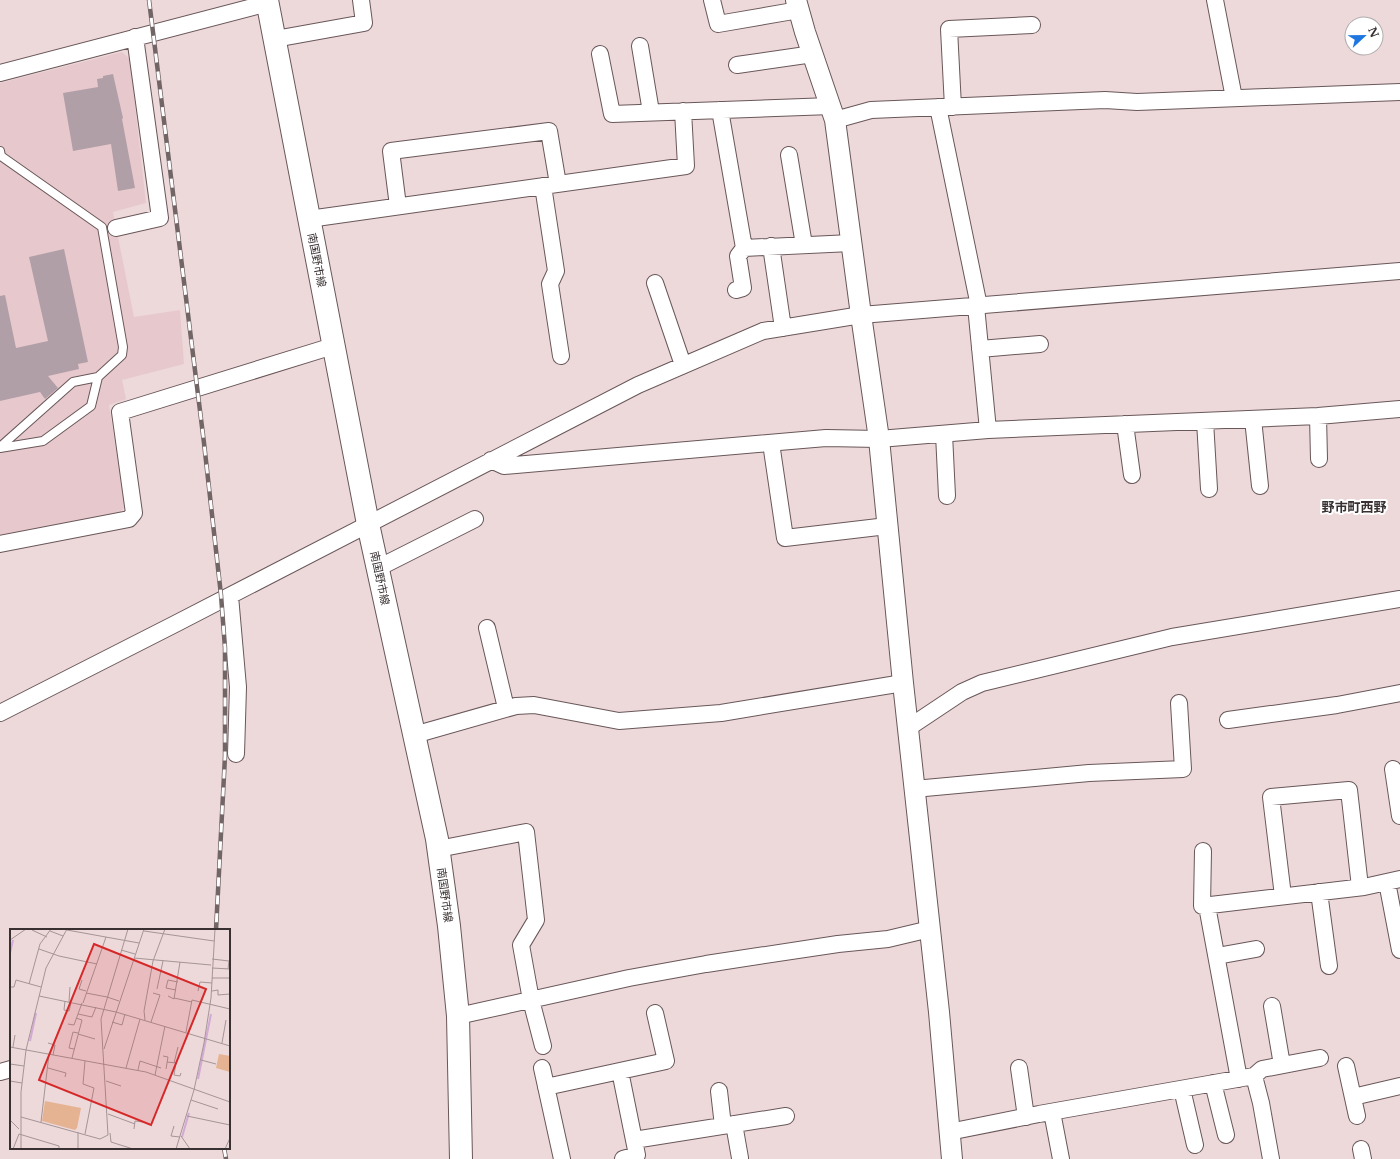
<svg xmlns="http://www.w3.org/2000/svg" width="1400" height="1159" viewBox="0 0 1400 1159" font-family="'Libre Baskerville','Noto Sans JP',serif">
<rect width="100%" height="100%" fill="#edd8da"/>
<path fill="#e7c9cd" d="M 122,52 L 130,59 L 146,203 L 113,212 L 134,317 L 180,310 L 184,364 L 122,380 L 126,399 L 109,405 L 125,507 L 119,513 L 0,537 L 0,83 Z"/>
<path fill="#b19fa8" d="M 113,74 L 123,118 L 122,119 L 135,188 L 118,191 L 111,144 L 73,151 L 63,93 L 98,87 L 97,79 L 103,78 L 103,76 Z
M 64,249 L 88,362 L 78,364 L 79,369 L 48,376 L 58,388 L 45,399 L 40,392 L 0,401 L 0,296 L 5,295 L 16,348 L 48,341 L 29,257 Z"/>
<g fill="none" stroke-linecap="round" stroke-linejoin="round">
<defs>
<path id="service" d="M 0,151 L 1,156 L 102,227 L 123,347 L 122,355 L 98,377 L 73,382 L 0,447
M 0,448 L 43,441 L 91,406 L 98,377"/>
<path id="minor" d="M 712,0 L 718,24 L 799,10
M 1215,0 L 1234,98
M 275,39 L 364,23 L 361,0
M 640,46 L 651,112
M 600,54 L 612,114 L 831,106
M 737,65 L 813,54
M 0,73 L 268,3
M 938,107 L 979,306
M 953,107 L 949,29 L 1032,25
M 720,110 L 744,248 L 851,243
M 835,120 L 871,110 L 1105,100 L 1137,102 L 1400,92
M 789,155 L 804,245
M 543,186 L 556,271 L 550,284 L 561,356
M 398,206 L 391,151 L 549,131 L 558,184
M 309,219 L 686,166 L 683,111
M 116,228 L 160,218 L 135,37
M 771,246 L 783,328
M 655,283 L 683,365
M 736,290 L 743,288 L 738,256 L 744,248
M 976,306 L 988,430
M 980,349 L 1040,344
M 1318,416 L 1319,459
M 1253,419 L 1260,486
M 1205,421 L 1209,489
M 1125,424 L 1132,475
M 944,434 L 947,496
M 771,443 L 785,538 L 887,526
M 491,460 L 504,466 L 826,438 L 879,439 L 988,430 L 1318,416 L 1400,409
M 0,544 L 129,519 L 134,513 L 120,412 L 333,346
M 378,568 L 475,519
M 230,596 L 238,687 L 236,754
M 487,628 L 506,708
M 0,713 L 177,623 L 638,385 L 763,331 L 861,315 L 1400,271
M 1228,720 L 1337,705 L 1400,693
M 908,728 L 962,692 L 982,683 L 1172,637 L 1400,599
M 414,735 L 516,706 L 534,705 L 619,721 L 721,713 L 903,683
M 1393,769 L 1400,816
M 914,789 L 1089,773 L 1183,769 L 1179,703
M 438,849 L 526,832 L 536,920 L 521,945 L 531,1000 L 543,1046
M 1203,851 L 1202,906 L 1364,887 L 1400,879
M 1387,882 L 1400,950
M 1319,892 L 1329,966
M 1283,896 L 1271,797 L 1349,790 L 1360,887
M 1207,906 L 1239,1079
M 1217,956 L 1256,949
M 1272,1006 L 1282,1065
M 458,1016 L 629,978 L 706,964 L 838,944 L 888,939 L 930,929
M 1346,1066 L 1357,1116
M 542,1068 L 562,1159
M 1019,1068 L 1026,1117
M 620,1071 L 637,1155 L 623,1159
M 0,1072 L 11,1069
M 1254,1076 L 1262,1069 L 1320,1058
M 1213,1083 L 1226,1135
M 546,1087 L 666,1061 L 655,1013
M 1182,1089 L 1195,1145
M 719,1091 L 723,1126
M 1353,1097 L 1400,1086
M 1052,1112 L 1061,1159
M 734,1124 L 740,1158
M 949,1132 L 1039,1114 L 1254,1076 L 1261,1103 L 1271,1159
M 634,1140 L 786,1116
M 1361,1149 L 1363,1159"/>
<path id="tertiary" d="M 796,0 L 805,32 L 835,120 L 861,315 L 879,439 L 903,683 L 939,1012 L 952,1159"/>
<path id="secondary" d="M 267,0 L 368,524 L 437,839 L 449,926 L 458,1016 L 461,1159"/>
</defs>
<use href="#service" stroke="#695759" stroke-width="10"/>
<use href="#minor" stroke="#695759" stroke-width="18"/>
<use href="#tertiary" stroke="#695759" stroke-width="22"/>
<use href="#secondary" stroke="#695759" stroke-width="24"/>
<use href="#service" stroke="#fff" stroke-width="8"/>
<use href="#minor" stroke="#fff" stroke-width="16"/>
<use href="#tertiary" stroke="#fff" stroke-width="20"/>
<use href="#secondary" stroke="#fff" stroke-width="22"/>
<defs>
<path id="rail" d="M 149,0 L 204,443 L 221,595 L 225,648 L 225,756 L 216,930
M 224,1148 L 226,1159"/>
</defs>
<use href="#rail" stroke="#716566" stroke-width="4.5"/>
<use href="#rail" stroke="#fff" stroke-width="3" stroke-dasharray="9" stroke-linecap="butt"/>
</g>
<g text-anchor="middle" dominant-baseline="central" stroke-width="4" stroke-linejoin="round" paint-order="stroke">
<g font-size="11" fill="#383031" stroke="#fff">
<text transform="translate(317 260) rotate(79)">南国野市線</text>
<text transform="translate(380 578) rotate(78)">南国野市線</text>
<text transform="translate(445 895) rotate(82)">南国野市線</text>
</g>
<g font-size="13" font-weight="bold" fill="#383031" stroke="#fff">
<text x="1354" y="507">野市町西野</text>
</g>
</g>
<g transform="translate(10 929)">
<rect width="220" height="220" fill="#edd8da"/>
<path d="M 209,125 L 220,127 L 220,143 L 206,139 ZM 35,172 L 71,179 L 67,199 L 65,201 L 32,192 Z" fill="#e5b391"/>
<path fill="none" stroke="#d3a9d5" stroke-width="2" d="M 0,24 L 3,11M 20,112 L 26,84M 188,150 L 201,85M 172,208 L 179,184"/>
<path fill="none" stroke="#a59596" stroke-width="1" d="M 22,1 L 37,8M 57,1 L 129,14M 40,2 L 53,7M 134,2 L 204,12M 0,11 L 16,0M 29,20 L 49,27 L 87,35M 111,21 L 125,25M 124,29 L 201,36M 202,30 L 219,32 L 218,40M 202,39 L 220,40M 202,49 L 220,49M 72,51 L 69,60 L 76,62M 19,55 L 30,15 L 41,0M 0,58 L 4,58 L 6,51 L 31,58M 147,60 L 153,32M 166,61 L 156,59 L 158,51 L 168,53M 188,62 L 190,53 L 202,54M 202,62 L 208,61 L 208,66 L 220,65M 76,64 L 97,68M 29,67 L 106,83 L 220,117M 158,67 L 164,70 L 170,33M 97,68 L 109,72M 164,69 L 182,73M 55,72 L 54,81 L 59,82 L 61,74M 59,73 L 60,58M 73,74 L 96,8M 68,85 L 82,88 L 86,78M 135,91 L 134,82 L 143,32 L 155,0M 102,93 L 112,96 L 115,85M 141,93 L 150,66 L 143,64M 58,95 L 64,96 L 72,74M 176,103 L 182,71 L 220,80M 68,105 L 85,110M 38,114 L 45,116 L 43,126M 212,114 L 216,91M 0,118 L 136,143 L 220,173M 3,118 L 5,106M 64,120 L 59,119 L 63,103 L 68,104M 94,120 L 134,0M 153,127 L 158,128 L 156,140M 62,129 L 72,91 L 66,89M 191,131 L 206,135M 157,133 L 166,134 L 164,146 L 170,147 L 171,144M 164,134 L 168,118M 0,135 L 14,137M 38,139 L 56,144 L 55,148M 116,139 L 130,90M 128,141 L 130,132 L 151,139M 145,146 L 155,97M 0,152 L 12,154M 96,152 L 111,157M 181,171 L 208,180M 98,185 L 125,195M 177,187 L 220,196M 11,188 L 90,210 L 98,206 L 91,90 L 118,0M 0,191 L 9,200M 31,193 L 39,125M 164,197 L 161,207 L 170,208M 124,200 L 125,192 L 133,193M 68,203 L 68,220M 100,204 L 101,213 L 123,220M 75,205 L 84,159 L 73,155 L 75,132M 171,207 L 180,220M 3,220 L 9,205 L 49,217 L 49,220M 11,220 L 11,163 L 16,121 L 36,39 L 57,0M 166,220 L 184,161 L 194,114 L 201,69 L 205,0M 215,220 L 220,209"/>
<path fill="#d62828" fill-opacity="0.15" stroke="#d62828" stroke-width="2" d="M 84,15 L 196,60 L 141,196 L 29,151 Z"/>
<rect width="220" height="220" fill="none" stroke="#383031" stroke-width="2"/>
</g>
<g transform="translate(1364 36) rotate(68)"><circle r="19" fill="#ffffff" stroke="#afacad"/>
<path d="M0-3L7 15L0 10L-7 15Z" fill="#1e77e1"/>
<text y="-6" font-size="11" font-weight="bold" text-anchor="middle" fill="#383031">N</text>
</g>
</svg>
